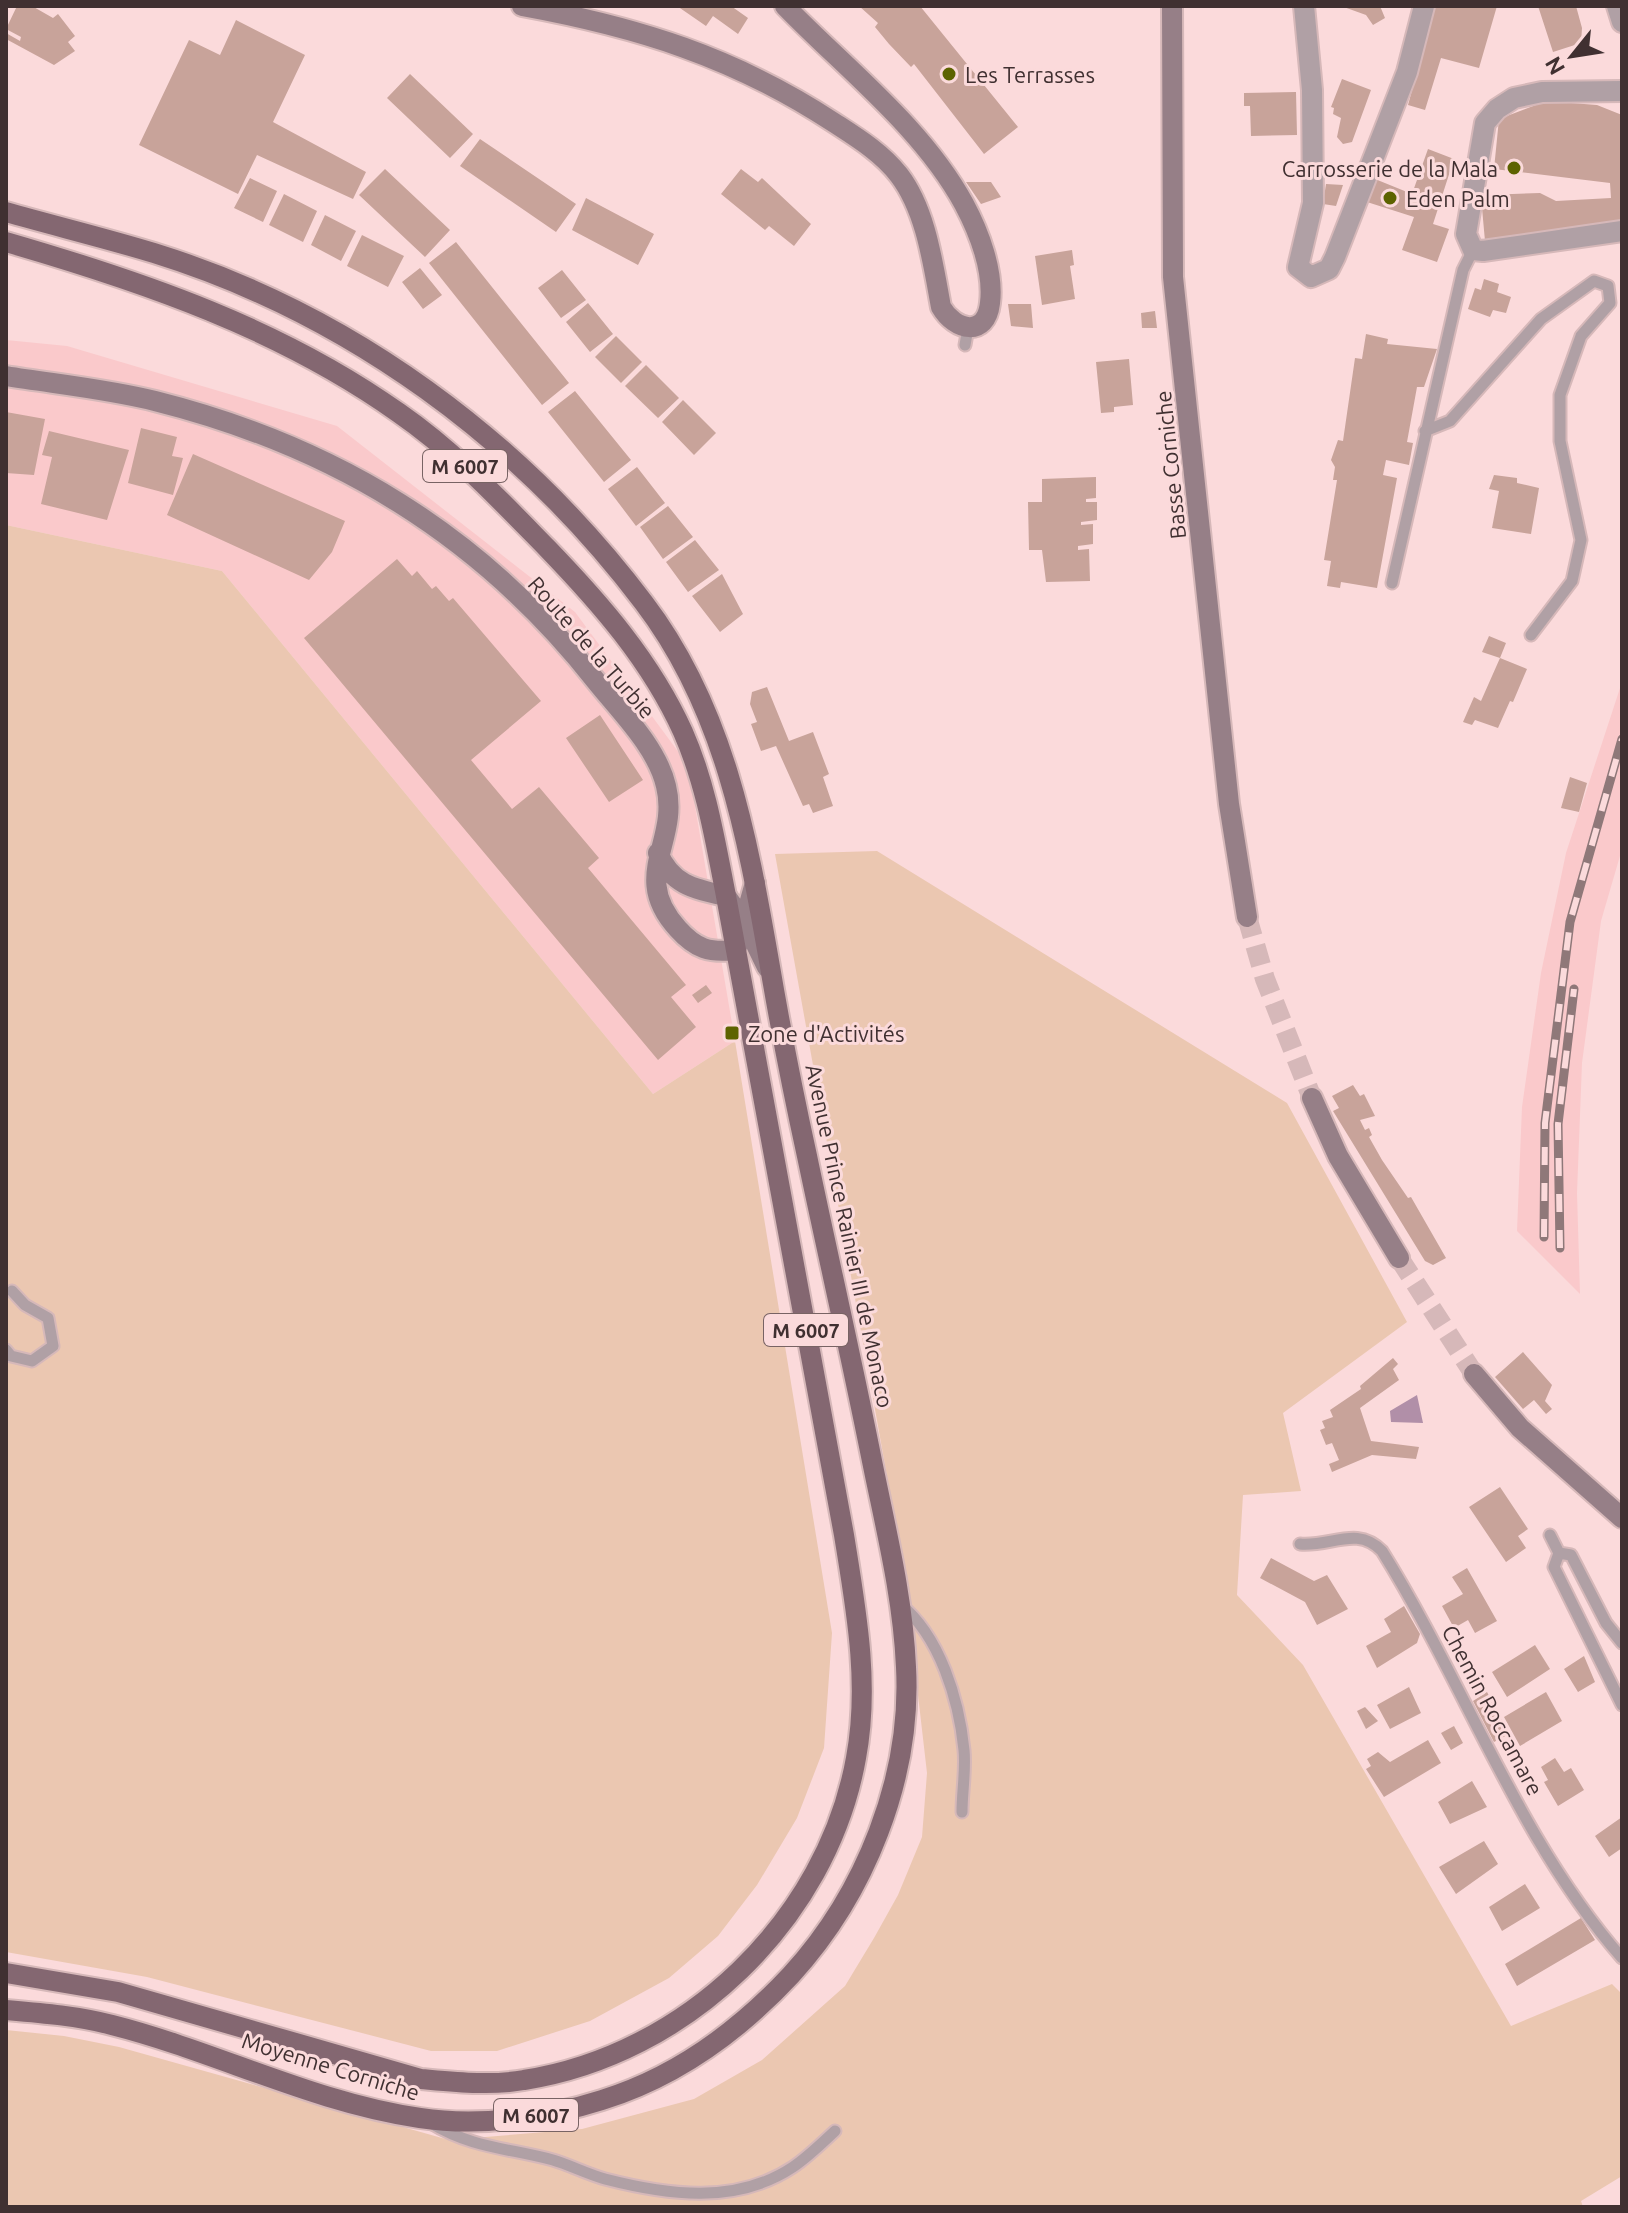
<svg xmlns="http://www.w3.org/2000/svg" width="1628" height="2213" viewBox="0 0 1628 2213" font-family="Ubuntu,sans-serif">
<rect width="100%" height="100%" fill="#fbdadb"/>
<path fill="#fac9cb" d="M 6,340 L 67,346 L 337,426 L 575,612 L 688,765 L 735,1041 L 653,1094 L 222,571 L 6,525 Z
M 1622,682 L 1622,849 L 1601,921 L 1582,1063 L 1577,1193 L 1580,1294 L 1517,1231 L 1522,1107 L 1541,973 L 1566,853 Z"/>
<path fill="#ebc7b1" d="M 6,525 L 222,571 L 653,1094 L 735,1041 L 832,1633 L 824,1748 L 797,1818 L 757,1885 L 718,1936 L 669,1978 L 590,2021 L 497,2051 L 431,2051 L 147,1977 L 6,1952 Z
M 877,851 L 1287,1103 L 1407,1322 L 1283,1413 L 1301,1491 L 1243,1495 L 1237,1595 L 1303,1665 L 1511,2026 L 1612,1984 L 1622,1994 L 1622,2176 L 1581,2201 L 1583,2207 L 6,2207 L 6,2030 L 64,2036 L 119,2047 L 449,2140 L 582,2129 L 694,2099 L 762,2060 L 845,1986 L 874,1938 L 898,1895 L 922,1837 L 927,1773 L 903,1565 L 775,854 Z"/>
<path fill="#b18fa8" d="M 1417,1395 L 1423,1423 L 1391,1422 L 1390,1411 Z"/>
<path fill="#c8a39a" d="M 17,6 L 32,6 L 53,18 L 58,14 L 75,36 L 68,42 L 75,51 L 54,65 L 6,39 L 6,33 L 20,41 L 21,37 L 6,29 Z
M 677,6 L 731,6 L 748,18 L 738,34 L 713,16 L 706,26 Z
M 859,6 L 920,6 L 1018,127 L 984,154 L 914,64 L 911,67 L 889,44 L 875,27 L 878,23 Z
M 1341,6 L 1380,6 L 1385,18 L 1373,25 L 1366,15 Z
M 1435,6 L 1497,6 L 1479,68 L 1441,58 L 1425,110 L 1408,105 Z
M 1538,6 L 1576,6 L 1582,28 L 1581,43 L 1553,52 Z
M 236,20 L 305,55 L 273,122 L 366,172 L 353,199 L 257,155 L 238,194 L 139,145 L 189,40 L 220,55 Z
M 410,74 L 473,134 L 450,158 L 387,98 Z
M 1342,79 L 1371,90 L 1352,142 L 1343,144 L 1337,137 L 1341,118 L 1333,114 L 1334,108 L 1331,107 Z
M 1296,92 L 1297,135 L 1251,136 L 1250,106 L 1244,106 L 1244,93 Z
M 1558,102 L 1597,105 L 1622,115 L 1622,223 L 1485,241 L 1482,208 L 1485,195 L 1540,193 L 1556,201 L 1611,198 L 1610,183 L 1494,169 L 1499,119 L 1541,103 Z
M 480,139 L 576,204 L 556,232 L 460,166 Z
M 1428,149 L 1454,159 L 1433,224 L 1449,229 L 1437,262 L 1402,250 L 1414,217 L 1367,202 L 1375,179 L 1412,194 Z
M 385,169 L 450,230 L 425,257 L 359,195 Z
M 741,169 L 758,182 L 762,178 L 811,224 L 794,246 L 769,226 L 765,230 L 721,194 Z
M 250,178 L 277,191 L 263,222 L 234,208 Z
M 966,182 L 991,182 L 1001,197 L 981,204 Z
M 1326,184 L 1343,185 L 1336,206 L 1323,204 Z
M 284,194 L 317,211 L 303,242 L 269,225 Z
M 586,198 L 654,234 L 638,265 L 572,230 Z
M 325,215 L 356,231 L 341,261 L 311,245 Z
M 362,235 L 404,256 L 388,287 L 347,266 Z
M 456,242 L 569,383 L 542,405 L 429,263 Z
M 1072,250 L 1074,265 L 1070,266 L 1075,299 L 1042,305 L 1035,256 Z
M 420,268 L 442,295 L 423,309 L 402,282 Z
M 562,270 L 586,300 L 561,318 L 538,288 Z
M 1484,279 L 1499,284 L 1497,292 L 1511,297 L 1506,313 L 1493,310 L 1490,317 L 1468,309 L 1475,288 L 1481,290 Z
M 588,303 L 613,334 L 590,352 L 566,322 Z
M 1008,304 L 1031,304 L 1033,328 L 1011,326 Z
M 1155,311 L 1157,328 L 1142,328 L 1141,313 Z
M 1366,334 L 1388,339 L 1387,344 L 1437,349 L 1424,387 L 1417,387 L 1407,442 L 1413,443 L 1409,465 L 1386,460 L 1383,475 L 1397,478 L 1377,588 L 1341,582 L 1340,588 L 1327,586 L 1331,561 L 1324,560 L 1337,480 L 1333,480 L 1335,467 L 1331,460 L 1338,440 L 1343,441 L 1355,358 L 1362,359 Z
M 616,336 L 642,362 L 621,383 L 595,357 Z
M 1129,359 L 1133,405 L 1114,407 L 1114,412 L 1101,413 L 1096,362 Z
M 646,365 L 679,398 L 658,418 L 625,386 Z
M 575,391 L 631,460 L 604,482 L 548,412 Z
M 683,400 L 716,433 L 694,455 L 662,422 Z
M 6,412 L 45,419 L 34,475 L 6,473 Z
M 141,428 L 177,437 L 172,456 L 183,458 L 173,495 L 128,483 Z
M 49,431 L 129,450 L 107,520 L 41,504 L 52,457 L 42,455 Z
M 193,454 L 345,521 L 332,552 L 309,580 L 167,515 Z
M 637,467 L 665,503 L 636,526 L 608,489 Z
M 1494,475 L 1517,478 L 1517,483 L 1539,488 L 1531,534 L 1492,528 L 1499,491 L 1489,489 Z
M 1096,477 L 1096,498 L 1086,499 L 1086,502 L 1097,502 L 1097,520 L 1081,522 L 1081,525 L 1093,524 L 1093,544 L 1078,546 L 1078,550 L 1089,549 L 1090,581 L 1046,582 L 1042,550 L 1029,550 L 1028,502 L 1042,502 L 1042,479 Z
M 668,506 L 693,537 L 663,559 L 640,527 Z
M 695,540 L 719,570 L 688,592 L 666,562 Z
M 397,559 L 412,576 L 417,571 L 432,589 L 436,586 L 449,601 L 453,598 L 541,701 L 471,760 L 512,809 L 539,787 L 599,858 L 588,868 L 686,985 L 671,997 L 696,1027 L 658,1060 L 304,638 Z
M 722,574 L 743,614 L 720,632 L 692,596 Z
M 1489,636 L 1506,643 L 1500,658 L 1482,652 Z
M 1500,658 L 1527,669 L 1513,702 L 1510,701 L 1498,728 L 1475,720 L 1472,725 L 1463,722 L 1474,697 L 1481,701 Z
M 767,687 L 789,741 L 813,732 L 829,774 L 823,777 L 833,806 L 813,813 L 809,804 L 803,806 L 776,746 L 761,751 L 751,724 L 757,722 L 750,704 L 752,692 Z
M 600,715 L 643,780 L 609,802 L 566,738 Z
M 1570,777 L 1587,783 L 1579,812 L 1561,808 Z
M 706,985 L 712,993 L 698,1003 L 692,995 Z
M 1353,1085 L 1360,1096 L 1364,1094 L 1375,1116 L 1360,1120 L 1365,1130 L 1369,1128 L 1372,1135 L 1369,1137 L 1382,1160 L 1408,1198 L 1411,1197 L 1446,1258 L 1433,1265 L 1425,1261 L 1333,1111 L 1339,1108 L 1332,1096 Z
M 1523,1352 L 1552,1385 L 1545,1401 L 1552,1409 L 1546,1414 L 1534,1400 L 1523,1409 L 1495,1377 Z
M 1393,1358 L 1398,1364 L 1393,1369 L 1399,1380 L 1360,1408 L 1371,1441 L 1419,1447 L 1416,1459 L 1372,1455 L 1332,1472 L 1329,1464 L 1339,1460 L 1332,1443 L 1326,1445 L 1320,1430 L 1325,1428 L 1322,1421 L 1333,1417 L 1330,1410 L 1361,1389 L 1360,1386 Z
M 1500,1487 L 1528,1529 L 1518,1536 L 1526,1548 L 1506,1562 L 1469,1507 Z
M 1271,1558 L 1314,1581 L 1327,1575 L 1348,1609 L 1317,1625 L 1305,1602 L 1260,1578 Z
M 1467,1568 L 1497,1621 L 1475,1633 L 1468,1620 L 1454,1628 L 1442,1606 L 1463,1594 L 1452,1577 Z
M 1404,1606 L 1420,1634 L 1417,1643 L 1377,1668 L 1366,1646 L 1391,1632 L 1384,1619 Z
M 1535,1645 L 1550,1669 L 1507,1697 L 1492,1672 Z
M 1584,1656 L 1595,1682 L 1578,1692 L 1564,1669 Z
M 1409,1687 L 1421,1713 L 1390,1729 L 1377,1705 Z
M 1487,1692 L 1509,1734 L 1494,1742 L 1473,1701 Z
M 1546,1692 L 1562,1721 L 1520,1746 L 1504,1717 Z
M 1365,1707 L 1378,1721 L 1366,1729 L 1357,1711 Z
M 1454,1726 L 1463,1743 L 1451,1750 L 1441,1733 Z
M 1428,1740 L 1441,1763 L 1384,1797 L 1366,1769 L 1371,1766 L 1367,1759 L 1378,1752 L 1390,1762 Z
M 1555,1758 L 1564,1772 L 1571,1768 L 1584,1790 L 1558,1806 L 1544,1782 L 1548,1780 L 1541,1767 Z
M 1472,1781 L 1487,1807 L 1450,1824 L 1438,1802 Z
M 1622,1817 L 1622,1848 L 1609,1857 L 1595,1836 Z
M 1484,1841 L 1498,1864 L 1456,1894 L 1439,1867 Z
M 1525,1884 L 1540,1908 L 1502,1931 L 1489,1907 Z
M 1581,1918 L 1595,1940 L 1517,1986 L 1505,1964 Z"/>
<g fill="none" stroke-linecap="round" stroke-linejoin="round">
<path stroke="#d6b8b9" stroke-width="20" stroke-dasharray="20 10" stroke-linecap="butt" d="M 1247,917 L 1265,979 L 1312,1098
M 1399,1258 L 1474,1374"/>
<defs>
<path id="lane" d="M 965,345 L 968,328
M 1425,431 L 1450,421 L 1541,319 L 1594,281 L 1608,286 L 1610,303 L 1581,336 L 1560,395 L 1560,441 L 1581,540 L 1572,581 L 1531,635
M 1392,583 L 1463,270 L 1473,250
M 6,1350 L 11,1356 L 32,1361 L 53,1346 L 48,1318 L 25,1305 L 12,1291
M 1550,1535 L 1559,1553
M 1300,1544 C 1331,1547 1357,1525 1382,1551 C 1465,1684 1518,1839 1622,1958
M 900,1604 C 940,1636 959,1700 964,1750 C 966,1770 962,1792 962,1812
M 1622,1643 L 1606,1623 L 1571,1555 L 1559,1553 L 1554,1567 L 1622,1705
M 431,2123 C 472,2148 508,2148 553,2160 C 570,2165 587,2174 605,2179 C 667,2195 736,2205 793,2167 C 808,2157 822,2143 835,2131"/>
<path id="street" d="M 1304,6 L 1312,90 L 1313,203 L 1298,267 L 1311,277 L 1329,269 L 1335,257 L 1407,72 L 1424,6
M 1617,6 L 1622,22
M 1622,91 L 1542,92 L 1514,98 L 1497,109 L 1485,123 L 1466,234 L 1473,250 L 1483,251 L 1622,231"/>
<path id="secondary" d="M 522,6 C 637,27 734,57 833,122 C 856,137 881,152 899,175 C 926,210 933,264 941,307 C 955,331 986,338 990,303 C 994,271 979,232 964,204 C 922,127 845,68 785,6
M 1172,6 L 1173,277 L 1229,804 L 1247,917
M 6,376 C 55,384 107,389 155,401 C 334,446 481,535 596,681 C 620,711 657,747 666,786 C 680,842 629,876 678,929 C 696,949 709,953 736,950 L 755,883
M 658,853 C 672,885 694,889 726,896 L 746,924 L 767,967
M 1312,1098 L 1338,1156 L 1399,1258
M 1474,1374 L 1520,1428 L 1622,1518"/>
<path id="primary" d="M 6,212 C 55,226 105,238 154,253 C 350,314 521,440 644,603 C 724,708 747,835 769,961 C 780,1026 793,1092 807,1156 C 828,1256 851,1356 871,1456 C 885,1526 903,1596 906,1667 C 912,1778 865,1894 791,1975 C 738,2032 676,2077 602,2100 C 546,2118 478,2127 420,2118 C 314,2103 215,2051 112,2025 C 78,2016 41,2013 6,2010
M 6,242 C 144,282 281,329 399,413 C 454,451 500,500 547,548 C 600,603 651,661 683,732 C 706,784 715,840 726,896 L 844,1535 C 856,1609 870,1684 856,1758 C 827,1920 686,2055 524,2080 C 491,2086 455,2082 421,2079 L 118,1992 L 6,1973"/>
</defs>
<use href="#lane" stroke="#d6b8b9" stroke-width="15"/>
<use href="#street" stroke="#d6b8b9" stroke-width="24"/>
<use href="#secondary" stroke="#d6b8b9" stroke-width="24"/>
<use href="#primary" stroke="#d6b8b9" stroke-width="24"/>
<use href="#lane" stroke="#b0a0a5" stroke-width="11"/>
<use href="#street" stroke="#b0a0a5" stroke-width="20"/>
<use href="#secondary" stroke="#967f87" stroke-width="20"/>
<use href="#primary" stroke="#846771" stroke-width="20"/>
<defs>
<path id="rail" d="M 1544,1237 L 1545,1123 L 1570,922 L 1622,739
M 1560,1248 L 1558,1124 L 1574,989"/>
</defs>
<use href="#rail" stroke="#8f7879" stroke-width="9"/>
<use href="#rail" stroke="#fbdadb" stroke-width="6" stroke-dasharray="18" stroke-linecap="butt"/>
</g>
<g fill="#5d6300" stroke="#fbdadb" stroke-width="3">
<circle cx="949" cy="74" r="8"/>
<circle cx="1514" cy="168" r="8"/>
<circle cx="1390" cy="198" r="8"/>
<rect x="724" y="1025" width="16" height="16" rx="4"/>
</g>
<g text-anchor="middle" dominant-baseline="central" stroke-width="6" stroke-linejoin="round" paint-order="stroke">
<g fill="#fbdadb" stroke="#786364" stroke-width="2">
<rect x="423" y="450" width="84" height="32" rx="6"/>
<rect x="764" y="1314" width="84" height="32" rx="6"/>
<rect x="494" y="2099" width="84" height="32" rx="6"/>
</g>
<g font-size="20" font-weight="bold" fill="#403031">
<text x="465" y="466">M 6007</text>
<text x="806" y="1330">M 6007</text>
<text x="536" y="2115">M 6007</text>
</g>
<g font-size="22" fill="#403031" stroke="#fbdadb" text-anchor="start">
<text x="965" y="74">Les Terrasses</text>
<text x="1498" y="168" text-anchor="end">Carrosserie de la Mala</text>
<text x="1406" y="198">Eden Palm</text>
<text x="748" y="1033">Zone d'Activités</text>
</g>
<g font-size="22" fill="#403031" stroke="#fbdadb">
<text transform="translate(1170 465) rotate(-96)">Basse Corniche</text>
<text transform="translate(592 647) rotate(49)">Route de la Turbie</text>
<text transform="translate(850 1236) rotate(78)">Avenue Prince Rainier III de Monaco</text>
<text transform="translate(1493 1710) rotate(62)">Chemin Roccamare</text>
<text transform="translate(331 2066) rotate(17)">Moyenne Corniche</text>
</g>
</g>
<rect width="1628" height="2213" fill="none" stroke="#403031" stroke-width="16"/>
<g transform="translate(1572 56) rotate(240)" stroke="#fbdadb" stroke-width="6" paint-order="stroke">
<path d="M0-6L14 30L0 20L-14 30Z" fill="#403031"/>
<text y="-12" font-size="22" font-weight="bold" text-anchor="middle" fill="#403031">N</text>
</g>
</svg>
